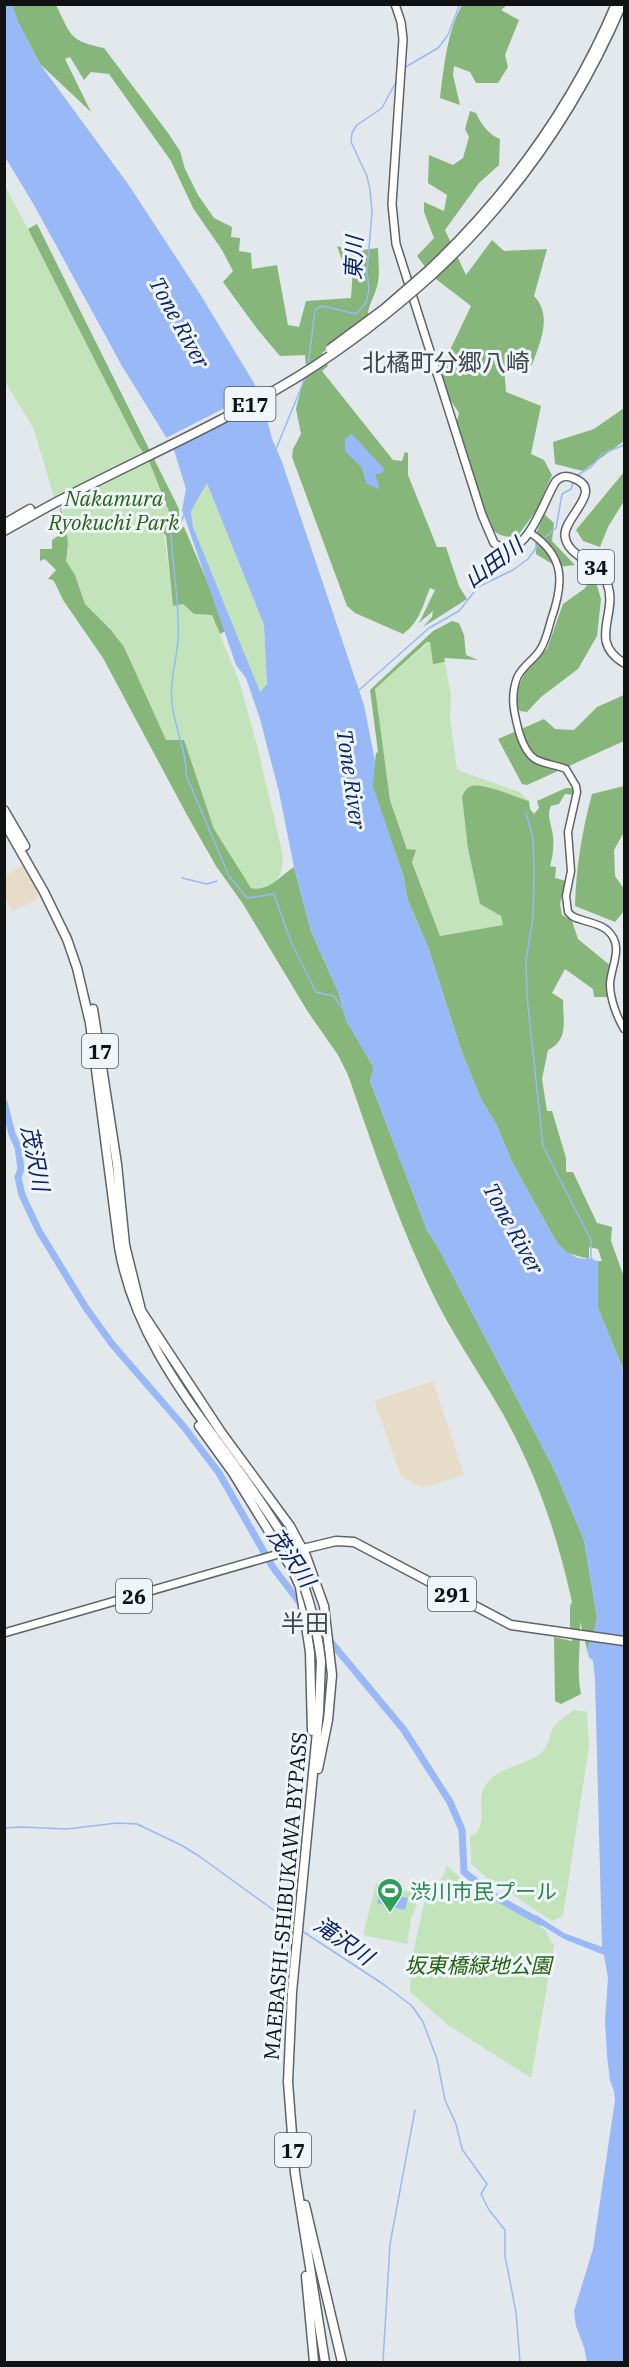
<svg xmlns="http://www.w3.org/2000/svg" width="629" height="2367" viewBox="0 0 629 2367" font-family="'IBM Plex Serif','Noto Sans JP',serif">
<rect width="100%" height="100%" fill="#e2e8ec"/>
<path fill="#e7dcc7" d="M 24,865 L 38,892 L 38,896 L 35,901 L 12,911 L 5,899 L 5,875 Z
M 433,1381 L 464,1475 L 422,1488 L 401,1476 L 375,1403 L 376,1400 Z"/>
<path fill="#c3e3bb" d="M 4,184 L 73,314 L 138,445 L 149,461 L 170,514 L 163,525 L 173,605 L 183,604 L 194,614 L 212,615 L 240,684 L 256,742 L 282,851 C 285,872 277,894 251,888 L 214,829 L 184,740 L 166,740 L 118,638 L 85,604 L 75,575 L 66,561 L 68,544 L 62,506 L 57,507 L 33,427 L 5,382 Z
M 207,482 L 264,625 L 267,684 L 259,693 L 193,527 L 191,510 Z
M 430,641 L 433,663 L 445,663 L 451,695 L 450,718 L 457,770 L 520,792 L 529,801 L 480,786 L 462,797 L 468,849 L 480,904 L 501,916 L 503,925 L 440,936 L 390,800 L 374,697 L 375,689 Z
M 574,1710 L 587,1712 L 589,1746 L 563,1916 L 552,1921 L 494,1882 L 486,1893 L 544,1929 L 554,1946 L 531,2078 L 448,2025 L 410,1992 L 411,1963 L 424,1903 L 445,1873 L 446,1865 L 465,1882 L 484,1892 L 490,1880 L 471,1864 L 470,1836 L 475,1835 C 488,1817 477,1803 483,1790 C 494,1767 520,1767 537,1756 C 550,1749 548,1735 555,1725 C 560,1719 568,1715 574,1710 Z
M 376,1884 L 419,1894 L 414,1914 L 412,1914 L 407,1944 L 363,1935 Z"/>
<path fill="#87b67a" d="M 12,5 L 56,5 C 71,35 69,41 104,48 L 168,133 L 180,151 L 185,169 L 198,195 L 214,218 L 232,227 L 231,237 L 240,238 L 239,251 L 251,253 L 252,269 L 277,265 L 288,325 L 299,327 L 306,301 L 351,298 L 353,267 L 343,263 L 337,246 L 353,251 L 378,248 C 378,259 380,271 378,282 C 376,295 366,308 368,319 L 322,353 L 328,366 L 322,371 L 393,460 L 402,461 L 405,452 L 408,453 L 408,475 L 437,547 L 446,547 L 459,586 L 467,599 L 423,627 L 432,617 L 433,611 L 419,623 L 435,590 L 430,588 C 423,605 419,623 403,634 L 355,613 L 347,606 L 292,457 L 293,449 L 301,434 L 296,409 L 306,368 L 305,355 L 280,356 L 258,330 L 223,282 L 233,271 L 222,250 L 193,208 L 171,161 L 109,74 L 91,72 L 84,80 L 70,57 L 65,59 L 91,112 L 40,64 L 17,20 Z
M 462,5 L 507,5 L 501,10 L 519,20 L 505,55 L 508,67 L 498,83 L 476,83 L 470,72 L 454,66 L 453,75 L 460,105 L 440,98 C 444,67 447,32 462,5 Z
M 470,111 L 476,113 C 481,124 488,134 500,139 L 499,165 L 479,183 L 445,230 L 466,275 L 492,240 L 504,251 L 547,249 L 534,296 C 553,316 540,342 532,365 L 504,366 L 506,392 L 541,406 L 531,454 L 544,460 L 552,475 L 536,511 L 516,538 C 502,536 495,536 488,522 L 456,425 L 459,413 L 447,395 L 441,369 L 471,306 L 432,276 L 417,256 L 434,238 L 424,212 L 424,202 L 444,211 L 447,195 L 428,183 L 429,155 L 453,165 L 463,158 L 469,137 L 465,129 Z
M 37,224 L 179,509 L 179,516 L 168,526 L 174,530 L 181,526 L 184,527 L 212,593 L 225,631 L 220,634 L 212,615 L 194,614 L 183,604 L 173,606 L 166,536 L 163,532 L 163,525 L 170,514 L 149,461 L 138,445 L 28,229 Z
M 624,408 L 624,441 L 583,471 L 555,464 L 553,442 L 594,429 Z
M 624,472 L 624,501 L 608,527 L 600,547 L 583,541 L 576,530 Z
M 60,506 L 66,524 L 68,544 L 66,561 L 75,575 L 85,604 L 111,630 L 124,647 L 166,740 L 184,740 L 214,829 L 251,888 C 269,892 280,876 294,867 L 311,931 L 339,994 L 346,1020 L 374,1068 L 370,1081 L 427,1230 L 439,1249 L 555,1471 L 584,1540 L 597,1617 L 594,1632 L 587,1650 L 580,1621 C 581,1646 576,1669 581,1694 L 561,1704 L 555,1701 L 554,1637 L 572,1641 L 575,1631 L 570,1631 L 570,1606 L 572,1602 C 557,1534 537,1475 503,1414 C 479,1372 450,1331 430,1288 C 397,1219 373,1147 348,1075 L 338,1055 L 308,1012 L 243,904 L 216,866 L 187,815 L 103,658 L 63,600 L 56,585 L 53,580 L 48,579 L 56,570 L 45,559 L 40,561 L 40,549 L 52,549 L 52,540 L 58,536 L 60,531 L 62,532 Z
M 544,514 L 554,523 L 552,541 L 575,565 L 557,567 L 536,554 L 535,537 Z
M 594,576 L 601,599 L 597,636 L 578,669 L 541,697 L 527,712 L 520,711 L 513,700 L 527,668 L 547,649 L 563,604 L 584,589 Z
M 452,621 L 459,623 L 464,635 L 466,655 L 478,660 L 444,658 L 445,662 L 433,664 L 430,642 L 427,642 L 375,689 L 390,800 L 407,849 L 416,850 L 412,862 L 440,936 L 503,925 L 501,916 L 480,904 L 468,849 L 462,797 C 464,792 466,788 472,786 C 483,783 516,797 529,801 L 530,809 L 534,814 L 539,808 L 537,801 L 566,788 L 574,788 L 574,795 L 565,794 L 559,804 L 551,806 C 546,816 552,825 553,836 C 554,846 553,856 550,866 L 556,867 L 555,878 L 566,881 L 560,904 L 562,915 L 572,921 L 578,939 L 612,967 L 610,997 L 594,997 L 593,989 L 565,969 L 552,993 L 563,1000 C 563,1021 569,1040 548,1050 L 542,1079 L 547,1111 L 552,1111 L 566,1158 L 566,1172 L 573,1172 L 597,1223 L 612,1227 L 611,1241 L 624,1277 L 624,1372 L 598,1308 L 598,1261 L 602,1261 L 598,1249 L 589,1247 L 589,1259 L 567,1253 L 557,1243 L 513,1164 L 496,1124 L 481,1099 L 461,1050 L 428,947 L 408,901 L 403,875 L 372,786 L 376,753 L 378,752 L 370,690 L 433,631 Z
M 624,695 L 624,741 L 527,785 L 522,784 L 498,739 L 544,719 L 555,729 L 574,730 L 597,707 Z
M 624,786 L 624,832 L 614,850 L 615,876 L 624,889 L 624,911 L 615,922 L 575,906 C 576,868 582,831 592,794 Z"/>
<path fill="#99b8f8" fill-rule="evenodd" d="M 12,4 L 17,20 L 40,64 L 128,184 L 200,294 L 254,383 L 264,407 L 272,439 L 282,462 L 364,705 L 375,761 L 373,786 L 403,875 L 408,901 L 428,947 L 461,1050 L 481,1099 L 496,1124 L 513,1164 L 557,1243 C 566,1253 579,1262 593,1258 L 593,1260 L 598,1261 L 598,1308 L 624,1372 L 624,2362 L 587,2362 L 584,2347 L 576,2326 L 574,2311 L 593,2249 L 615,2100 L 614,2091 L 610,2081 L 607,2056 L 605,2020 L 608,1978 L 604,1955 L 564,1939 L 533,1920 L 536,1915 L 564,1933 L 602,1947 L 595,1679 L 593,1661 L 589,1657 L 587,1650 L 594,1632 L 597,1617 L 584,1540 L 555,1471 L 439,1249 L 427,1230 L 370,1081 L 374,1068 L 346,1020 L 339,994 L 311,931 L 294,867 L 279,792 L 260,719 L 246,678 L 236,665 L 182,510 L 186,489 L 174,450 L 122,366 L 34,205 L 5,157 L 4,5 ZM 207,483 L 264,625 L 267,684 L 260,692 L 193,527 L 191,511 Z
M 352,434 L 384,469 L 383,473 L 375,474 L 379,485 L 378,489 L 366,483 L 362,468 L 345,451 L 345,439 Z
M 380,1892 L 408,1898 L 405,1910 L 377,1903 Z"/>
<path fill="#e2e8ec" d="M 260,390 L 265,400 L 170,449 L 164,439 Z"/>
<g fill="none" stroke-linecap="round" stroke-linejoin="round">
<path stroke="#99b8f8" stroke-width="1.5" d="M 404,68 L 438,48 L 448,35 L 460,4
M 308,366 L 315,310 L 322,306 L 356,314 L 366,303 L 369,290 L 367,272 L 372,212 L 370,190 L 367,176 L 351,142 L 352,133 L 357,125 L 382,108 L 397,80
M 276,449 L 306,376
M 576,476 L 591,467 L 602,454 L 624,445
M 185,513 L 181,522 L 171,529 C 172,566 180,602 178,639 C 177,660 169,682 172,703 C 174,726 187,752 186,775 L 229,876 L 247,898 L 274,894 L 291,942 L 316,992 L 334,996 L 342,1008
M 542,540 L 556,528 L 562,494 L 571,489 L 573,483
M 359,690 L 429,628 L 459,611 L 478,587 L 513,570 L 528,559 L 539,544
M 526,813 L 533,838 L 534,873 L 533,917 L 526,961 L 527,996 L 543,1146 L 591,1240 L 591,1259
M 182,878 L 207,884 L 217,881
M 4,1828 L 22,1827 L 67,1829 L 117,1823 L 137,1824 L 181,1845 L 199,1856 L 294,1925
M 302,1931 L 383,1984 L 412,2006 L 423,2022 L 437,2059 L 445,2100 L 456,2124 L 462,2149 L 487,2184 L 481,2194 L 489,2210 L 505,2230 L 505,2256 L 516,2312 L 520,2362
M 383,2362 L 390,2244 L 415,2110"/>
<path stroke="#99b8f8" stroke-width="7" d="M 4,1102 L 12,1134 L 18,1147 L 21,1169 L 18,1177 L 22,1195 L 39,1231 L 86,1308 L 112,1344 L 184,1427 L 219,1473 L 272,1566 L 303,1607
M 315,1623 L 404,1730 L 450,1802 L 462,1830 L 464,1872 L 497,1898 L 540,1922"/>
<defs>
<path id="secondary" d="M 529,532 C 566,556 564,583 551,620 C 548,630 546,641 540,650 C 533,661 522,666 517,678 C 510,697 514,713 519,732 C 522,742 526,753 535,759 C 544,764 556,765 566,769 L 576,786 L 577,792 L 568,832 L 571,871 L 566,896 L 568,912 L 572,916 C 583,922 597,922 607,930 C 625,946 611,965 610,984 C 610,999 617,1017 624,1029"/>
<path id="primary" d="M 395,4 L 401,22 L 403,39 L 392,204 L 396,244 L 482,515 L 494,543 C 526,566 543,500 556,481 C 561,476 566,475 573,478 C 606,490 563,517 565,536 C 567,557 600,563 607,583 C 619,614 587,641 624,663
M 4,1633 L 282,1553"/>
<path id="highway" d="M 429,270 C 509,194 573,106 616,4
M 433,274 C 515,198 578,107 622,4
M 4,524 L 30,509
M 4,531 L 49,506
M 4,810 L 25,846
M 4,822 L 44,892 L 67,939 L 77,968 L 90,1023 L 119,1247 C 134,1334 186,1398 237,1468 C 254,1491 270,1516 286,1540
M 93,1009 L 117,1164 L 125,1245 L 141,1310
M 140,1309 L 221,1432 L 290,1526 L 306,1556 L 324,1606 L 332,1675 L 328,1720 L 318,1769
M 199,1426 L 233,1473 L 292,1569 L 300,1587 L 310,1652 L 312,1731
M 286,1553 L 336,1541 L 354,1542 L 511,1625 L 624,1641
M 321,1661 L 319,1711 L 292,1992 L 288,2082 L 295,2173 L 325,2362
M 305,2205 L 342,2362
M 306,2276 L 314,2362"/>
</defs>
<use href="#secondary" stroke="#5f6468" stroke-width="9"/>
<use href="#primary" stroke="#5f6468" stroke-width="10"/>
<use href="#highway" stroke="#5f6468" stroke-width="11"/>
<use href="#secondary" stroke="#fff" stroke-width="6"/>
<use href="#primary" stroke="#fff" stroke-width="7"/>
<use href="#highway" stroke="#fff" stroke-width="8"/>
<defs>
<path id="highway-bridge" d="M 330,349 L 384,309 L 429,270
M 49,506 C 132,462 219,425 299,376 C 347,346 391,312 433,274
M 286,1540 C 304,1580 316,1617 321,1661"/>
</defs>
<use href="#highway-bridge" stroke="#5f6468" stroke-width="11" stroke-linecap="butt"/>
<use href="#highway-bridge" stroke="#fff" stroke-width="8"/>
</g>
<defs>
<symbol id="stadium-pin" viewBox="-11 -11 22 30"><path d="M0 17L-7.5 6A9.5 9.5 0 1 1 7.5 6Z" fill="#2e9e5b" stroke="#eff5f9"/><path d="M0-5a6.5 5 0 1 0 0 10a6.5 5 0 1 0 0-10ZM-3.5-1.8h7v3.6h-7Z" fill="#fff"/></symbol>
</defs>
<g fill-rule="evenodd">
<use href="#stadium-pin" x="375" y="1876" width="30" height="40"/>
</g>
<g text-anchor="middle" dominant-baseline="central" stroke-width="6" stroke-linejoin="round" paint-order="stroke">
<g fill="#eff5f9" stroke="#535659" stroke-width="1.5">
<rect x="224.5" y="387" width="51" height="34" rx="4.5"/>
<rect x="578" y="550" width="36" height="34" rx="4.5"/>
<rect x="82" y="1034" width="36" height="34" rx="4.5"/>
<rect x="428" y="1577" width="48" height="34" rx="4.5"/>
<rect x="116" y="1579" width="36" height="34" rx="4.5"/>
<rect x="275" y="2133" width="36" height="34" rx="4.5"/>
</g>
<g font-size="20" font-weight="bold" fill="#101214">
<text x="250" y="404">E17</text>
<text x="596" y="567">34</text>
<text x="100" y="1051">17</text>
<text x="452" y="1594">291</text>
<text x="134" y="1596">26</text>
<text x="293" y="2150">17</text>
</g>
<g font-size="21" font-style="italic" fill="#266310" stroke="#eff5f9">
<text x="114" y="498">Nakamura<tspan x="114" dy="24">Ryokuchi Park</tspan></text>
<text x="478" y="1965">坂東橋緑地公園</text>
</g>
<g font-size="21" fill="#27864d" stroke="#eff5f9" text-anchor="start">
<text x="410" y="1891">渋川市民プール</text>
</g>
<g font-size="21" fill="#101214" stroke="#eff5f9">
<text transform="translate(285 1896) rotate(-85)">MAEBASHI-SHIBUKAWA BYPASS</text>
</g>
<g font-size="22" font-style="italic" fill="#082169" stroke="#eff5f9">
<text transform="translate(353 258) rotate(-88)">東川</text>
<text transform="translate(180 322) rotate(61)">Tone River</text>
<text transform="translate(493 562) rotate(-37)">山田川</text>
<text transform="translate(352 779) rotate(82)">Tone River</text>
<text transform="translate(36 1158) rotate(79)">茂沢川</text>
<text transform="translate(514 1228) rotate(61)">Tone River</text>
<text transform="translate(292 1557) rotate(56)">茂沢川</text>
<text transform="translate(344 1940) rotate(35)">滝沢川</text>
</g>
<g font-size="24" fill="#42474b" stroke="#eff5f9">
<text x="446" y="362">北橘町分郷八崎</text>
<text x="305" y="1623">半田</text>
</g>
</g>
<rect width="629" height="2367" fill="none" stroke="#101214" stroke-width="12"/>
</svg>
